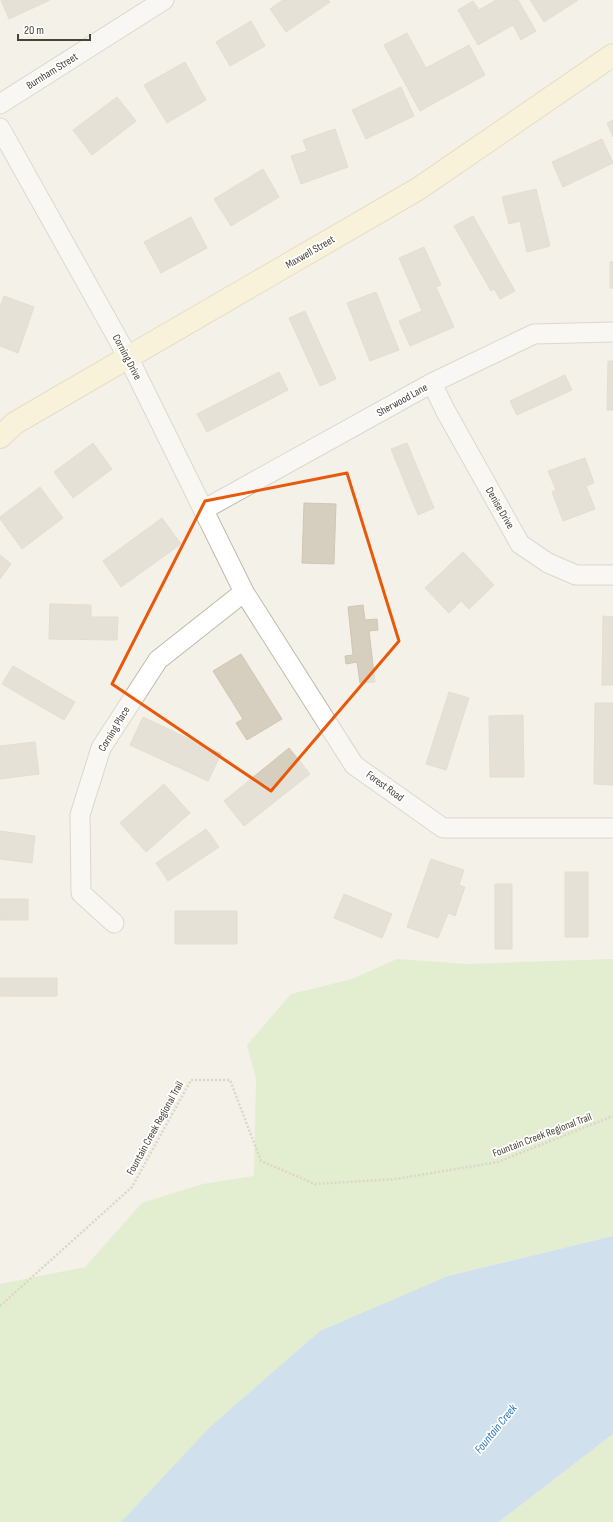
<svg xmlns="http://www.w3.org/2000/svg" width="613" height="1522" viewBox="0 0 613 1522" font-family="'Sofia Sans Condensed',sans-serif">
<rect width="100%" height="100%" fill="#f4f1e9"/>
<path fill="#cee9b1" d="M 397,959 L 466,964 L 613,959 L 613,1236 L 448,1276 L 126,1522 L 0,1522 L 0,1284 L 85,1267 L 142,1203 L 203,1184 L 254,1176 L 256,1079 L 247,1045 L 291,994 L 352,979 Z
M 613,1434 L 613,1522 L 499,1522 Z"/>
<path fill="#a5cff1" d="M 613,1236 L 613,1434 L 499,1522 L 121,1522 L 210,1427 L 320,1331 L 448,1276 Z"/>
<path fill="#d6cebe" stroke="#d1c6b1" d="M 1,0 L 50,0 L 9,19 Z
M 283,0 L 328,0 L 330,2 L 286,32 L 270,9 Z
M 496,0 L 518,0 L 536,31 L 521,40 L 513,25 L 478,45 L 458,10 L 473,1 L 479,10 Z
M 530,0 L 578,0 L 544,22 Z
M 251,21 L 265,46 L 230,66 L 216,42 Z
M 407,33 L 426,68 L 469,45 L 485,75 L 420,111 L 384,45 Z
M 185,62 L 206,100 L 167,123 L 144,85 Z
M 401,87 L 414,116 L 366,139 L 352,110 Z
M 117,97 L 136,121 L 92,155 L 73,130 Z
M 613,120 L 613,137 L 607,123 Z
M 335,129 L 348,167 L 301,184 L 291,156 L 307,151 L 303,140 Z
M 602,139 L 613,163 L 563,187 L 552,162 Z
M 263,169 L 279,197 L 231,226 L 214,199 Z
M 536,189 L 550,246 L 527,252 L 520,221 L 509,224 L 502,197 Z
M 473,216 L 515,291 L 500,299 L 494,289 L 491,291 L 454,226 Z
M 191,217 L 207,248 L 161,273 L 144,242 Z
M 424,247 L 441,285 L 436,287 L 454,327 L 410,346 L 399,321 L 422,311 L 399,258 Z
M 610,262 L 613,262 L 613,288 L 610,288 Z
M 376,292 L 399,350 L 370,361 L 347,303 Z
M 4,296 L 34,307 L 18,353 L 0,346 L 0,307 Z
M 305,311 L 336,379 L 320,386 L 289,318 Z
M 608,361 L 613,361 L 613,410 L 607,410 Z
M 279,372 L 288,390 L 207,432 L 197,414 Z
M 565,375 L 572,390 L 517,415 L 510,401 Z
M 93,443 L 112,469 L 73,498 L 54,472 Z
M 407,443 L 434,508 L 418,515 L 391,449 Z
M 585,458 L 594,483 L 586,486 L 595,509 L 563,521 L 552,492 L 556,490 L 548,471 Z
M 40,487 L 63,518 L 22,549 L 0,519 L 0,517 Z
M 304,503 L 336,504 L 334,564 L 302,563 Z
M 162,518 L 181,544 L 121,587 L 103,561 Z
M 463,552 L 494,585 L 469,609 L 461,601 L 449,613 L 425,588 Z
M 0,555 L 11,564 L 0,579 Z
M 50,604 L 91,605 L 91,617 L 118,617 L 117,640 L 49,639 Z
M 363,605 L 365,620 L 377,619 L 378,630 L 369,631 L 375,682 L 360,683 L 357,662 L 346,664 L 345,656 L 353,655 L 348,607 Z
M 603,616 L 613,617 L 613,685 L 602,685 Z
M 241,654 L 282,719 L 247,740 L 236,723 L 243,719 L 213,671 Z
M 13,666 L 75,702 L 64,720 L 2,684 Z
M 449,692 L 469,698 L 446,770 L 426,764 Z
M 595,703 L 613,703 L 613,785 L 594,784 Z
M 523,715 L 524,777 L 490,777 L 489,716 Z
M 143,717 L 221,754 L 208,781 L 130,745 Z
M 35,742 L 39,774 L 0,779 L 0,746 Z
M 289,748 L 310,774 L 244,826 L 224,801 Z
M 164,784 L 190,813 L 146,852 L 120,823 Z
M 206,829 L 219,847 L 168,881 L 156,863 Z
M 0,831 L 35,836 L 32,863 L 0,859 Z
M 431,859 L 464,870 L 459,885 L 465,887 L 455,916 L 448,913 L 438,938 L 407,927 Z
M 565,872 L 588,872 L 588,937 L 565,937 Z
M 495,884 L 512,884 L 512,949 L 495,949 Z
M 344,894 L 392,914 L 382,938 L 334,918 Z
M 0,899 L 28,899 L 28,920 L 0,920 Z
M 175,911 L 237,911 L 237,944 L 175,944 Z
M 0,978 L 57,978 L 57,996 L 0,996 Z"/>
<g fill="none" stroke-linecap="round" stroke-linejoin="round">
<defs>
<path id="street" d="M 0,104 L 164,0
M 0,128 L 128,357 L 244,592 L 354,765 L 443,828 L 613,828
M 432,383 L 445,410 L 520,544 L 548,563 L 576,575 L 613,575
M 203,510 L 432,383 L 534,334 L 613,332
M 114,923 L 81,893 L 80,815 L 101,748 L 158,660 L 244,592"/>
<path id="secondary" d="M 0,437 L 15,423 L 418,189 L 613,55"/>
</defs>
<use href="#street" stroke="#c0baab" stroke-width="21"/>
<use href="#secondary" stroke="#d5c698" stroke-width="24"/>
<path stroke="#c2b69c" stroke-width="2.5" stroke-dasharray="2 2" stroke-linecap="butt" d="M 0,1306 L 132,1187 L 191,1080 L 230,1080 L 261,1161 L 315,1184 L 396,1179 L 498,1162 L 613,1116"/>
<use href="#street" stroke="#fff" stroke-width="19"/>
<use href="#secondary" stroke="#fff4c8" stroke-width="22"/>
</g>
<path d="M0 0H613V1522H0ZM 347,473 L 399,641 L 271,791 L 112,684 L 205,501 Z" fill="#f4f1e9" fill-opacity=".55" fill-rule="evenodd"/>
<path fill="none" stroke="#e8590c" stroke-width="3" stroke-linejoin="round" d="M 347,473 L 399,641 L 271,791 L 112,684 L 205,501 Z"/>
<g text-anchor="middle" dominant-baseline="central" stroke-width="3.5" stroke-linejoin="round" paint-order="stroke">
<g font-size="11" fill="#484237" stroke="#fff">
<text transform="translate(52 71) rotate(-32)">Burnham Street</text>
<text transform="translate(310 252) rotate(-30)">Maxwell Street</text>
<text transform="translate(127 357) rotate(62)">Corning Drive</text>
<text transform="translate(402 400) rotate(-29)">Sherwood Lane</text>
<text transform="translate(500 508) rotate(60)">Denise Drive</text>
<text transform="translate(114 729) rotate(-59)">Corning Place</text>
<text transform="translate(385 786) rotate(36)">Forest Road</text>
<text transform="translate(155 1128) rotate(-61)">Fountain Creek Regional Trail</text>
<text transform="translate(542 1135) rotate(-21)">Fountain Creek Regional Trail</text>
</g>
<g font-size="12" font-style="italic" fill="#2e77b6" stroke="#fff">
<text transform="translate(496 1429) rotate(-51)">Fountain Creek</text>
</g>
</g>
<path d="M18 34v6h72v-6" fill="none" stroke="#484237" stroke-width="2"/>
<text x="24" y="34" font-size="12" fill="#484237" stroke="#ffffff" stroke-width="3" paint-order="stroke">20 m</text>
</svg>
